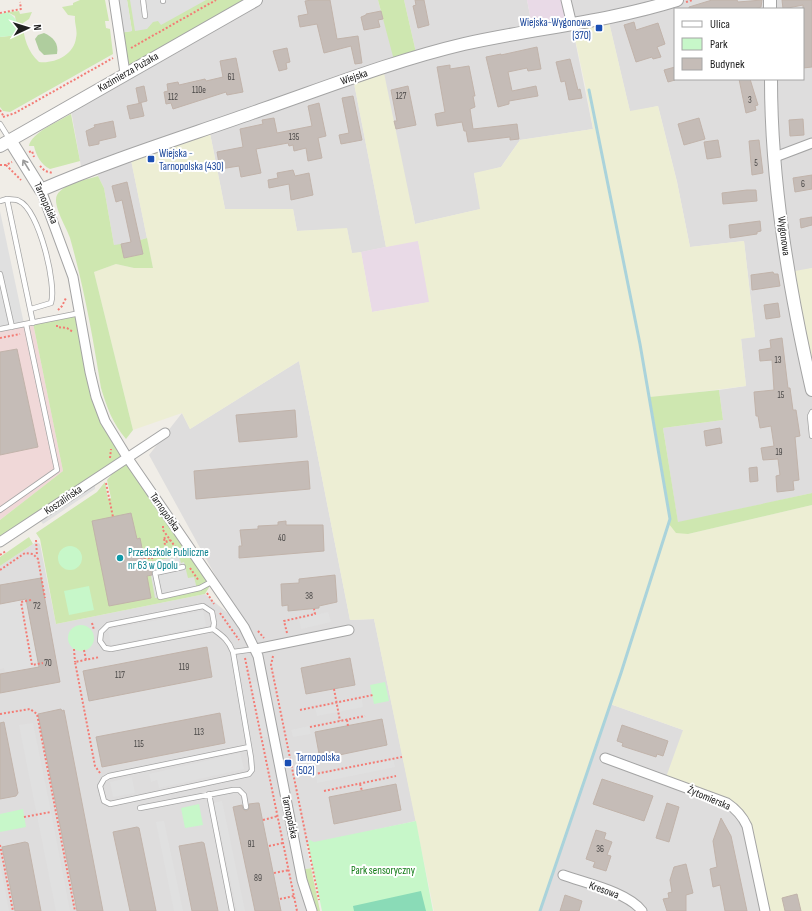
<svg xmlns="http://www.w3.org/2000/svg" width="812" height="911" viewBox="0 0 812 911" font-family="'Sofia Sans Condensed',sans-serif">
<rect width="100%" height="100%" fill="#f0ede7"/>
<path fill="#dedddd" fill-rule="evenodd" d="M 256,0 L 378,0 L 383,19 L 417,57 L 404,0 L 527,0 L 533,31 L 566,0 L 812,0 L 812,268 L 801,271 L 812,390 L 812,493 L 678,523 L 663,428 L 723,420 L 719,390 L 746,386 L 741,338 L 755,337 L 744,241 L 690,247 L 677,182 L 658,106 L 630,112 L 608,18 L 572,25 L 593,129 L 520,140 L 501,167 L 474,174 L 481,209 L 415,224 L 411,204 L 353,78 L 386,247 L 352,254 L 347,229 L 297,231 L 293,209 L 225,209 L 209,128 L 130,155 L 147,238 L 140,240 L 143,254 L 124,258 L 114,245 L 104,188 L 98,176 L 100,166 L 82,172 L 70,105 ZM 675,9 L 803,9 L 803,79 L 675,79 Z
M 299,361 L 350,620 L 374,619 L 416,821 L 296,847 L 312,911 L 0,911 L 0,566 L 36,542 L 40,544 L 56,624 L 205,594 L 243,626 L 149,455 L 182,413 L 190,429 Z
M 610,704 L 683,730 L 727,803 L 742,816 L 765,911 L 540,911 Z"/>
<path fill="#f0d8d8" d="M 33,323 L 63,471 L 0,520 L 0,329 Z"/>
<path fill="#e9dae7" d="M 527,0 L 566,0 L 572,25 L 533,31 Z
M 418,240 L 430,302 L 372,312 L 361,252 Z"/>
<path fill="#edeed4" d="M 608,18 L 630,111 L 658,106 L 677,182 L 690,247 L 744,241 L 755,337 L 741,339 L 746,386 L 650,398 L 670,519 L 688,534 L 812,505 L 812,911 L 765,911 L 747,826 L 734,808 L 665,780 L 683,730 L 610,704 L 540,911 L 434,911 L 374,619 L 350,620 L 299,361 L 190,429 L 182,413 L 133,430 L 94,272 L 116,264 L 134,268 L 153,268 L 130,155 L 209,128 L 225,209 L 293,209 L 297,231 L 347,228 L 352,253 L 361,252 L 372,312 L 429,302 L 418,241 L 386,247 L 353,78 L 383,68 L 415,224 L 480,209 L 474,173 L 501,167 L 520,140 L 593,129 L 586,89 L 572,25 Z
M 812,268 L 812,390 L 789,272 Z"/>
<path fill="#cee7b0" d="M 80,0 L 105,0 L 109,21 L 105,21 L 106,28 L 110,29 L 113,54 L 10,112 L 3,111 L 0,107 L 0,37 L 18,35 L 15,16 L 7,12 L 19,11 L 20,14 L 32,12 L 29,19 L 23,23 C 23,37 28,52 39,62 C 54,64 74,55 76,38 C 78,30 74,23 75,16 L 68,15 L 62,7 L 73,5 L 73,3 Z
M 127,0 L 256,0 L 125,73 L 119,33 L 132,31 Z
M 378,0 L 404,0 L 417,57 L 395,64 Z
M 71,114 L 80,161 L 50,169 C 41,165 36,155 34,146 L 29,146 C 31,133 59,121 71,114 Z
M 98,176 L 104,188 L 114,245 L 121,244 L 124,258 L 143,254 L 140,240 L 147,238 L 153,268 L 134,268 L 116,264 L 94,272 L 133,430 L 126,439 C 113,424 107,408 101,388 C 93,338 84,287 70,238 C 67,228 52,205 57,195 C 64,183 86,180 98,176 Z
M 80,313 L 104,419 L 213,581 L 205,594 L 56,624 L 40,539 L 36,533 L 97,492 L 105,482 L 108,499 L 111,498 L 107,480 L 125,459 L 0,542 L 0,520 L 63,471 L 33,323 Z
M 719,390 L 723,420 L 663,428 L 678,522 L 812,493 L 812,505 L 688,534 L 676,533 L 669,524 L 669,508 L 650,397 Z
M 29,537 L 33,544 L 0,566 L 0,557 Z
M 311,868 L 320,911 L 316,911 L 304,869 Z"/>
<path fill="#afcd9e" d="M 44,33 C 53,37 59,43 57,54 L 44,55 L 39,50 L 35,39 L 38,35 Z"/>
<path fill="#c7f7c9" d="M 7,12 C 17,18 19,23 18,35 L 0,37 L 0,14 Z
M58 558a12 12 0 1 1 24 0a12 12 0 1 1-24 0Z
M 89,586 L 94,610 L 69,615 L 64,591 Z
M68 638a13 13 0 1 1 26 0a13 13 0 1 1-26 0Z
M 385,682 L 389,701 L 374,704 L 370,685 Z
M 199,804 L 203,825 L 185,828 L 181,808 Z
M 23,809 L 26,827 L 0,832 L 0,814 Z
M 416,821 L 433,911 L 322,911 L 308,844 L 310,840 L 314,842 Z"/>
<path fill="#8adbb7" d="M 421,891 L 426,911 L 354,911 L 353,906 Z"/>
<path fill="#e0e0e0" d="M 114,0 L 127,0 L 132,31 L 119,33 Z
M 130,0 L 206,0 L 161,25 L 158,21 L 153,22 L 147,29 L 135,31 Z
M 0,211 L 24,324 L 0,329 Z
M 95,485 L 95,489 L 43,524 L 40,520 Z
M 179,556 L 181,563 L 184,562 L 188,578 L 194,577 L 197,589 L 155,598 L 150,570 L 156,569 L 155,561 Z
M 31,598 L 27,603 L 38,663 L 44,666 L 5,673 L 4,668 L 0,669 L 0,604 Z
M 203,611 L 206,626 L 111,645 L 108,630 Z
M 328,612 L 331,622 L 301,629 L 299,619 Z
M 259,681 L 270,736 L 262,738 L 251,683 Z
M 362,699 L 363,707 L 317,716 L 315,708 Z
M 33,723 L 51,812 L 70,911 L 56,911 L 19,725 Z
M 309,726 L 311,734 L 293,737 L 291,730 Z
M 240,753 L 244,769 L 159,788 L 157,780 L 151,782 L 149,774 Z
M 393,759 L 395,767 L 317,783 L 316,775 Z
M 132,777 L 135,793 L 113,797 L 110,782 Z
M 222,801 L 245,911 L 237,911 L 214,803 Z
M 298,805 L 311,868 L 304,869 L 291,807 Z
M 164,821 L 183,911 L 174,911 L 156,822 Z
M 0,864 L 9,911 L 0,911 Z"/>
<g fill="none" stroke-linecap="round" stroke-linejoin="round">
<path stroke="#aad3db" stroke-width="3" d="M 540,911 L 621,673 L 670,519 L 640,344 L 589,90"/>
</g>
<path fill="#c5bcb7" stroke="#c1b3aa" d="M 312,0 L 330,0 L 337,39 L 358,36 L 362,63 L 355,64 L 351,46 L 324,53 L 317,24 L 300,27 L 298,16 L 308,14 L 305,1 Z
M 415,0 L 424,0 L 429,25 L 418,28 L 413,6 L 416,5 Z
M 712,0 L 737,0 L 738,2 L 762,0 L 761,7 L 754,9 L 689,9 L 689,7 Z
M 782,0 L 812,0 L 812,67 L 803,68 L 803,5 L 783,9 Z
M 381,11 L 383,19 L 378,20 L 380,27 L 364,30 L 361,17 L 366,15 L 366,14 Z
M 634,22 L 636,30 L 658,23 L 665,44 L 657,47 L 661,57 L 653,59 L 652,57 L 636,62 L 624,25 Z
M 537,47 L 541,69 L 528,71 L 527,68 L 508,72 L 512,91 L 536,86 L 538,96 L 509,101 L 509,104 L 498,107 L 486,57 L 501,54 L 501,55 Z
M 287,48 L 290,62 L 286,63 L 287,69 L 279,71 L 273,51 Z
M 236,58 L 243,92 L 227,95 L 226,92 L 173,109 L 171,103 L 166,104 L 164,92 L 168,91 L 167,84 L 178,82 L 179,85 L 205,79 L 206,81 L 223,77 L 220,61 Z
M 570,59 L 578,90 L 580,89 L 582,98 L 569,100 L 565,81 L 561,82 L 556,62 Z
M 450,65 L 450,69 L 469,66 L 475,96 L 473,96 L 475,107 L 470,109 L 473,129 L 517,124 L 519,139 L 510,140 L 510,137 L 468,142 L 466,131 L 464,131 L 462,122 L 437,126 L 435,114 L 445,112 L 437,67 Z
M 675,67 L 675,80 L 668,82 L 664,70 Z
M 739,79 L 750,79 L 758,105 L 755,106 L 756,110 L 746,113 Z
M 144,86 L 147,101 L 139,103 L 136,88 Z
M 408,86 L 416,125 L 396,129 L 394,121 L 397,121 L 391,90 Z
M 353,96 L 362,140 L 341,144 L 339,135 L 349,133 L 342,98 Z
M 141,103 L 144,116 L 130,119 L 127,106 Z
M 319,103 L 326,136 L 318,138 L 322,158 L 308,161 L 306,148 L 294,151 L 293,145 L 289,146 L 288,143 L 256,149 L 261,173 L 241,177 L 239,166 L 220,169 L 217,152 L 243,147 L 240,129 L 263,124 L 262,120 L 274,118 L 277,133 L 312,126 L 308,106 Z
M 699,118 L 705,139 L 684,145 L 678,124 Z
M 803,119 L 804,135 L 790,136 L 789,120 Z
M 113,121 L 116,137 L 99,141 L 99,144 L 89,146 L 86,131 L 95,127 L 94,125 Z
M 718,140 L 721,157 L 707,159 L 704,142 Z
M 759,140 L 763,173 L 752,175 L 749,141 Z
M 293,170 L 295,176 L 309,173 L 313,195 L 291,200 L 289,184 L 269,188 L 268,180 L 278,178 L 277,173 Z
M 812,175 L 812,189 L 795,192 L 793,178 Z
M 127,182 L 143,254 L 124,258 L 121,244 L 131,242 L 122,200 L 116,202 L 112,186 Z
M 747,190 L 756,190 L 757,201 L 723,204 L 722,193 Z
M 812,217 L 812,225 L 801,228 L 800,219 Z
M 760,221 L 761,231 L 757,232 L 757,234 L 730,238 L 729,225 Z
M 773,272 L 774,274 L 778,274 L 780,286 L 752,290 L 751,275 Z
M 778,303 L 780,317 L 766,319 L 764,305 Z
M 782,338 L 788,388 L 790,388 L 793,410 L 796,410 L 800,436 L 795,437 L 799,480 L 793,481 L 794,490 L 777,492 L 776,476 L 780,475 L 778,459 L 763,460 L 761,448 L 774,446 L 771,426 L 760,428 L 758,416 L 756,416 L 754,392 L 774,390 L 772,360 L 760,361 L 759,350 L 771,348 L 770,340 Z
M 17,349 L 38,447 L 0,455 L 0,352 Z
M 295,410 L 297,437 L 239,442 L 236,415 Z
M 720,428 L 722,443 L 706,446 L 704,431 Z
M 308,461 L 310,489 L 196,499 L 194,471 Z
M 757,467 L 758,481 L 750,482 L 749,468 Z
M 131,513 L 137,539 L 140,538 L 145,563 L 149,562 L 152,575 L 147,576 L 151,598 L 109,606 L 92,521 Z
M 286,521 L 286,525 L 323,525 L 324,551 L 239,558 L 239,546 L 242,546 L 240,530 L 258,529 L 258,526 L 278,525 L 278,522 Z
M 335,575 L 337,602 L 319,606 L 319,608 L 288,611 L 288,605 L 282,606 L 281,584 L 299,583 L 299,579 Z
M 41,578 L 60,682 L 0,693 L 0,674 L 39,667 L 26,599 L 0,604 L 0,585 Z
M 207,647 L 212,677 L 89,701 L 83,671 Z
M 350,658 L 355,685 L 306,694 L 301,668 Z
M 61,709 L 62,711 L 64,710 L 103,911 L 77,911 L 38,714 Z
M 220,713 L 225,743 L 102,767 L 96,737 Z
M 382,719 L 387,745 L 320,759 L 315,732 Z
M 4,722 L 18,793 L 16,796 L 0,799 L 0,723 Z
M 622,725 L 668,741 L 663,756 L 657,754 L 656,757 L 622,746 L 623,743 L 617,741 Z
M 602,779 L 653,796 L 644,821 L 593,804 Z
M 396,784 L 401,810 L 334,824 L 329,797 Z
M 257,803 L 259,803 L 281,911 L 255,911 L 233,807 L 242,805 L 243,809 L 246,811 L 249,809 L 249,804 Z
M 667,803 L 679,807 L 669,842 L 656,838 Z
M 721,818 L 731,836 L 747,911 L 725,911 L 720,885 L 713,887 L 710,869 L 717,867 L 713,841 Z
M 137,827 L 139,828 L 156,911 L 130,911 L 113,832 Z
M 596,830 L 606,833 L 604,839 L 612,842 L 607,855 L 611,856 L 606,871 L 593,867 L 595,862 L 586,859 Z
M 25,842 L 28,843 L 41,911 L 15,911 L 2,847 Z
M 202,842 L 204,843 L 218,911 L 192,911 L 179,846 Z
M 686,864 L 693,893 L 686,895 L 686,911 L 667,911 L 663,899 L 669,898 L 668,893 L 672,892 L 670,880 L 674,867 Z
M 797,894 L 801,911 L 785,911 L 782,898 Z
M 565,895 L 582,901 L 579,911 L 560,911 Z"/>
<g fill="none" stroke-linecap="round" stroke-linejoin="round">
<defs>
<path id="service" d="M 143,0 L 145,16
M 163,0 L 163,1
M 0,124 L 10,140
M 7,199 C 11,200 16,199 19,201 C 39,209 57,286 51,303 L 31,309
M 0,201 L 7,199 L 33,323
M 0,274 L 12,327
M 0,329 L 80,313
M 812,412 L 810,416 L 812,436
M 0,510 L 57,470 L 26,324
M 183,567 L 155,573 L 160,597 L 200,588 L 213,581
M 213,629 L 214,623 L 212,612 L 203,606 L 108,625 L 101,632 L 100,641 L 105,648 L 111,649 L 213,629 C 223,636 229,641 233,652
M 249,747 L 109,776 L 104,779 L 100,786 L 104,801 L 110,804 L 249,774 L 252,770 L 251,758 L 233,652 L 255,649
M 209,794 L 232,911
M 140,808 L 233,790 L 239,790 L 244,795 L 246,807"/>
<path id="minor" d="M 114,0 L 125,73
M 566,0 L 572,25
M 775,157 L 812,143
M 41,190 L 73,277 L 90,372 L 96,397 L 105,421 L 127,457 L 244,627 L 258,656 L 302,880 L 312,911
M 0,542 L 165,433
M 256,649 L 349,630
M 605,758 L 727,803 C 736,809 742,815 747,826 L 765,911
M 563,875 C 585,883 628,892 642,911"/>
<path id="tertiary" d="M 770,0 L 770,9
M 771,79 C 771,184 789,288 812,390
M 10,140 L 41,190 C 110,160 181,138 252,113 C 322,89 392,61 464,44 C 535,28 607,22 677,0
M 0,146 L 256,0"/>
</defs>
<use href="#service" stroke="#a4a4a4" stroke-width="6"/>
<use href="#minor" stroke="#a4a4a4" stroke-width="11"/>
<use href="#tertiary" stroke="#a4a4a4" stroke-width="14"/>
<path stroke="#f37c75" stroke-width="2" stroke-dasharray="2 2" stroke-linecap="butt" d="M 686,2 L 693,0
M 0,13 L 21,9 L 20,2
M 131,48 L 216,0
M 0,110 L 4,117
M 3,117 L 15,113 L 113,58
M 29,152 L 32,151 L 34,157
M 0,165 L 6,165 L 12,162
M 6,165 L 21,180
M 40,166 L 45,171 L 53,173
M 58,310 L 62,306 L 66,298
M 57,325 L 57,327 L 67,328 L 73,332
M 0,338 L 20,334
M 110,458 L 111,449
M 106,483 L 113,517
M 163,526 L 163,530 L 184,559
M 36,540 L 37,556
M 166,554 L 174,553 L 177,550
M 0,555 L 6,551
M 152,557 L 153,566
M 140,560 L 166,554 L 164,537 L 167,542 L 170,540
M 190,568 L 199,581
M 0,570 L 25,553 L 33,554 L 38,559 L 45,598
M 207,593 L 214,604
M 31,600 L 21,602 L 32,665 L 43,663
M 220,613 L 239,640
M 92,623 L 94,630
M 258,631 L 264,638
M 287,633 L 284,621 L 315,614 L 314,609
M 74,649 L 75,662
M 84,650 L 86,660
M 273,656 L 271,665 L 319,900
M 245,658 L 297,911
M 334,689 L 340,721
M 300,710 L 373,695
M 0,714 L 30,709 L 37,714 L 75,911
M 347,720 L 348,726
M 310,727 L 365,716
M 100,773 L 95,766 L 75,662 L 100,657
M 310,775 L 402,757
M 360,784 L 362,791
M 324,791 L 396,776
M 24,817 L 51,812
M 263,820 L 278,816
M 0,845 L 13,911
M 269,846 L 283,843
M 274,873 L 289,870
M 280,899 L 294,896"/>
<use href="#service" stroke="#fff" stroke-width="4.5"/>
<use href="#minor" stroke="#fff" stroke-width="9"/>
<use href="#tertiary" stroke="#fff" stroke-width="12"/>
</g>
<defs><path id="oneway-shaft" d="M-6 0H5M1.5-3L5.5 0L1.5 3" fill="none" stroke-width="1.6" stroke-linecap="round" stroke-linejoin="round"/></defs>
<use stroke="#9b9b9b" href="#oneway-shaft" transform="translate(26 165) rotate(-122)"/>
<g fill="#1a4fb4" stroke="#fff" stroke-width="1.5">
<rect x="595" y="24" width="8" height="8" rx="2"/>
<rect x="147" y="155" width="8" height="8" rx="2"/>
<rect x="284" y="759" width="8" height="8" rx="2"/>
</g>
<circle fill="#0f9aa8" stroke="#fff" stroke-width="1.5" cx="120" cy="558" r="4"/>
<g text-anchor="middle" dominant-baseline="central" stroke-width="4" stroke-linejoin="round" paint-order="stroke">
<g font-size="9" fill="#494746">
<text x="231" y="77">61</text>
<text x="199" y="90">110e</text>
<text x="401" y="96">127</text>
<text x="173" y="97">112</text>
<text x="750" y="100">3</text>
<text x="294" y="137">135</text>
<text x="756" y="163">5</text>
<text x="803" y="184">6</text>
<text x="778" y="360">13</text>
<text x="781" y="395">15</text>
<text x="779" y="452">19</text>
<text x="282" y="538">40</text>
<text x="309" y="596">38</text>
<text x="37" y="606">72</text>
<text x="48" y="663">70</text>
<text x="184" y="667">119</text>
<text x="120" y="675">117</text>
<text x="199" y="732">113</text>
<text x="139" y="744">115</text>
<text x="251" y="844">91</text>
<text x="600" y="849">36</text>
<text x="258" y="878">89</text>
</g>
<g font-size="11" fill="#164399" stroke="#fff" text-anchor="start">
<text x="591" y="22" text-anchor="end">Wiejska-Wygonowa<tspan x="591" dy="13">(370)</tspan></text>
<text x="159" y="153">Wiejska -<tspan x="159" dy="13">Tarnopolska (430)</tspan></text>
<text x="296" y="757">Tarnopolska<tspan x="296" dy="13">(502)</tspan></text>
</g>
<g font-size="11" fill="#202020" stroke="#fff">
<text transform="translate(128 72) rotate(-30)">Kazimierza Pużaka</text>
<text transform="translate(354 77) rotate(-19)">Wiejska</text>
<text transform="translate(46 203) rotate(66)">Tarnopolska</text>
<text transform="translate(784 236) rotate(83)">Wygonowa</text>
<text transform="translate(63 500) rotate(-34)">Koszalińska</text>
<text transform="translate(165 512) rotate(55)">Tarnopolska</text>
<text transform="translate(709 798) rotate(23)">Żytomierska</text>
<text transform="translate(290 817) rotate(78)">Tarnopolska</text>
<text transform="translate(604 890) rotate(20)">Kresowa</text>
</g>
<g font-size="11" fill="#0d838f" stroke="#fff" text-anchor="start">
<text x="128" y="552">Przedszkole Publiczne<tspan x="128" dy="13">nr 63 w Opolu</tspan></text>
</g>
<g font-size="11" fill="#117b15" stroke="#fff">
<text x="383" y="870">Park sensoryczny</text>
</g>
</g>
<rect x="674" y="8" width="130" height="72" fill="#ffffff" stroke="#a6a6a6"/>
<rect x="682" y="21" width="20" height="6" fill="#ffffff" stroke="#a6a6a6"/>
<text x="710" y="28" font-size="12" fill="#202020">Ulica</text>
<rect x="682" y="38" width="20" height="12" fill="#c7f7c9" stroke="#a6a6a6"/>
<text x="710" y="48" font-size="12" fill="#202020">Park</text>
<rect x="682" y="58" width="20" height="12" fill="#c5bcb7" stroke="#a6a6a6"/>
<text x="710" y="68" font-size="12" fill="#202020">Budynek</text>
<g transform="translate(28 28) rotate(86)" stroke="#ffffff" stroke-width="3" paint-order="stroke">
<path d="M0-3L7 15L0 10L-7 15Z" fill="#202020"/>
<text y="-6" font-size="11" font-weight="bold" text-anchor="middle" fill="#202020">N</text>
</g>
</svg>
